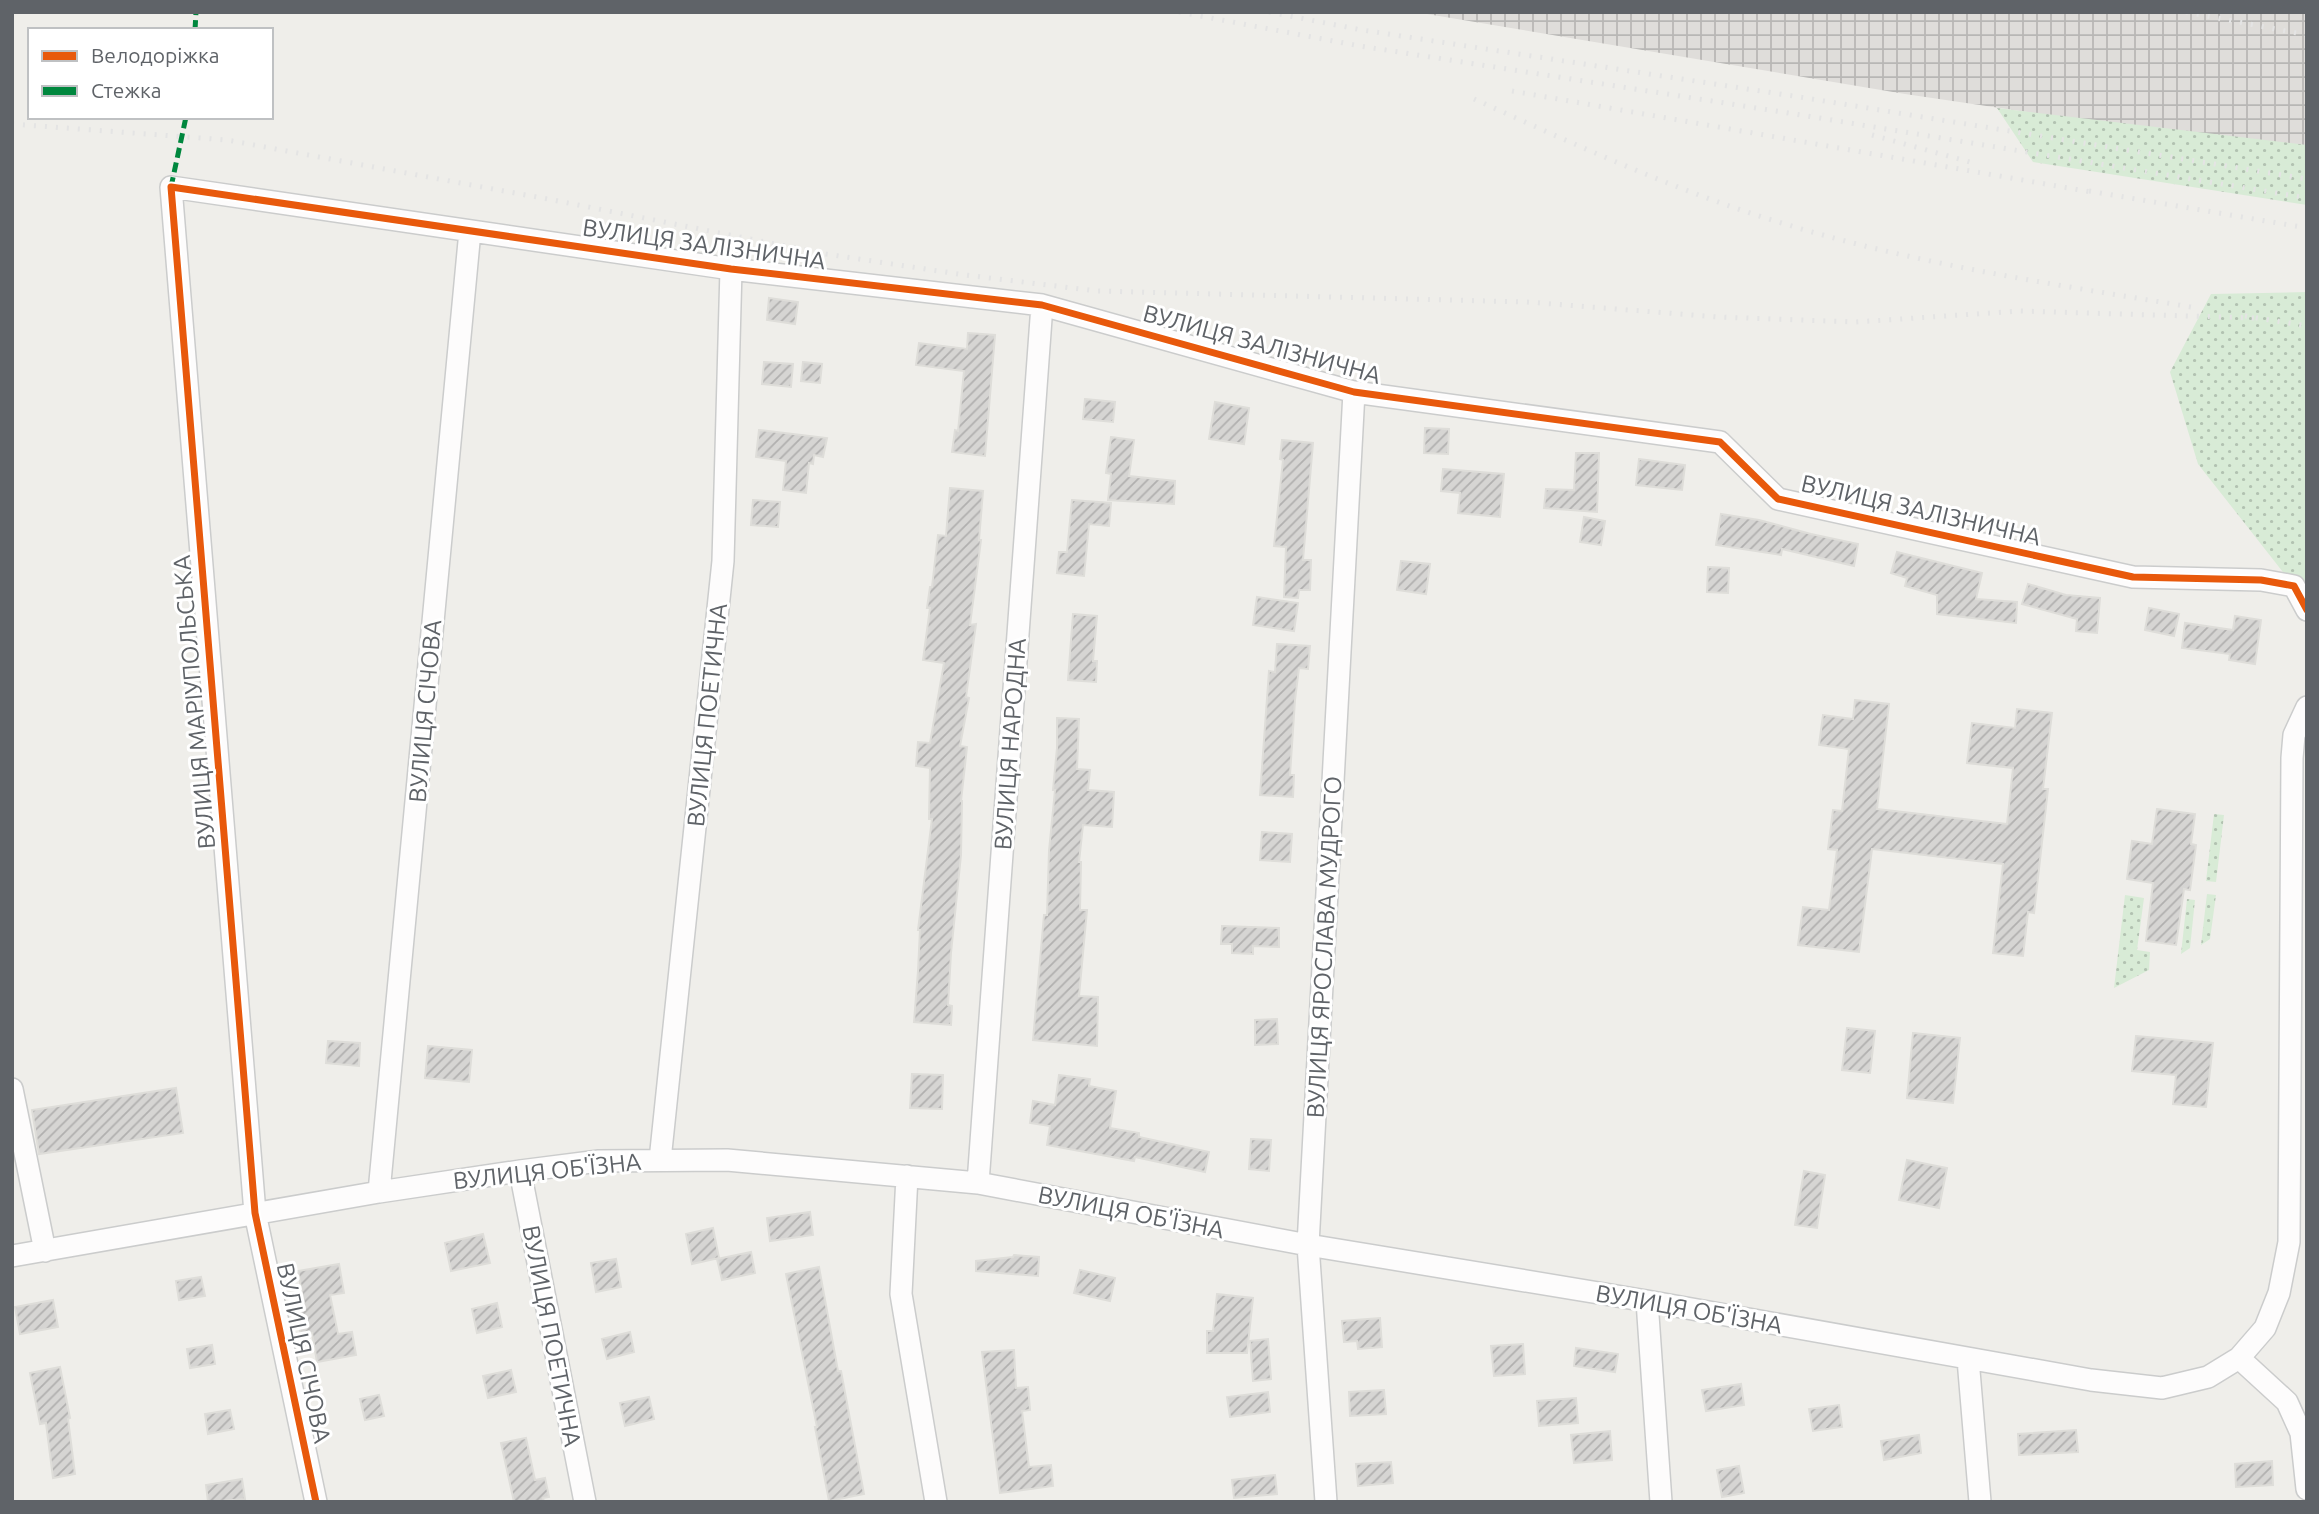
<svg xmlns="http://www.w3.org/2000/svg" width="2319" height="1514" viewBox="0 0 2319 1514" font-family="Ubuntu,sans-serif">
<defs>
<pattern id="industrial-grid" width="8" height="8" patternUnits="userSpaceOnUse" patternTransform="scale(1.75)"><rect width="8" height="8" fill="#dfddda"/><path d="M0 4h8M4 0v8" fill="none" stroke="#b8b7b5"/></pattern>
<pattern id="grass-dots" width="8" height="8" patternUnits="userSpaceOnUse" patternTransform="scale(1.75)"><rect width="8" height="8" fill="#d8ebd6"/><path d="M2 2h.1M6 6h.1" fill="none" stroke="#b2c2b1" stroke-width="1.8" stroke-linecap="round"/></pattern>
<pattern id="building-hatch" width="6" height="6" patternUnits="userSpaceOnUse" patternTransform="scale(1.75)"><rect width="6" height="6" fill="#d6d5d3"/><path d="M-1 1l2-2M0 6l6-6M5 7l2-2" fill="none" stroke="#b1b0af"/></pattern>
</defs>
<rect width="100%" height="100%" fill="#efeeea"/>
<path fill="url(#industrial-grid)" d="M 1415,12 L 2307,12 L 2307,153 L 1905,94 Z"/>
<path fill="url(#grass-dots)" d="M 1997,108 L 2307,145 L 2307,205 L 2033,162 Z
M 2307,292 L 2307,626 L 2294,586 L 2198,464 L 2170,372 L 2211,294 Z
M 2214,814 L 2224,815 L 2216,882 L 2206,881 Z
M 2207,894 L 2216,895 L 2210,939 L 2201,945 Z
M 2125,895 L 2144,898 L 2137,950 L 2150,952 L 2149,970 L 2114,988 Z
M 2187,899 L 2195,900 L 2190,948 L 2181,954 Z"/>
<path fill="url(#building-hatch)" stroke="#deddd9" stroke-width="2" d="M 769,298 L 798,302 L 795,324 L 767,320 Z
M 968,333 L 995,335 L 985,456 L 952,452 L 955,430 L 958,431 L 964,371 L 916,365 L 919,343 L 967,349 Z
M 764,362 L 793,364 L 791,387 L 762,384 Z
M 803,362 L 822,364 L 820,383 L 801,381 Z
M 1085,399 L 1115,402 L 1113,422 L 1083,419 Z
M 1215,402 L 1249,408 L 1244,444 L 1209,439 Z
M 1425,428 L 1449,429 L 1448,454 L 1424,453 Z
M 759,430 L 827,438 L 823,457 L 814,455 L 813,464 L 809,463 L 806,493 L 783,490 L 786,461 L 756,457 Z
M 1111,437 L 1134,440 L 1129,476 L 1175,481 L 1174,504 L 1108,500 L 1111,474 L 1106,473 Z
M 1282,440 L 1313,443 L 1303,560 L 1311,560 L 1310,590 L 1299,590 L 1298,598 L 1284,597 L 1286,547 L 1274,546 L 1283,460 L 1280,459 Z
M 1576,453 L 1599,453 L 1597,512 L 1544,508 L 1546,489 L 1574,490 Z
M 1639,459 L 1685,465 L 1682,490 L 1636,485 Z
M 1443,469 L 1504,474 L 1500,517 L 1458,513 L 1460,493 L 1441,491 Z
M 950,488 L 983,491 L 979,540 L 981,540 L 970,625 L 976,624 L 966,697 L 969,698 L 960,746 L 967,747 L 961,801 L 962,801 L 961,855 L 951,953 L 948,1005 L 952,1006 L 951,1025 L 914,1022 L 918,971 L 920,930 L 918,930 L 932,819 L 929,819 L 930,768 L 916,766 L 918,742 L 930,743 L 944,663 L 923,660 L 930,608 L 927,608 L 930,587 L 932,587 L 938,535 L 946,536 Z
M 753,500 L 780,502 L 778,527 L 751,525 Z
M 1072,500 L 1111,503 L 1109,526 L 1089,524 L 1084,576 L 1057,573 L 1059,552 L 1067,552 Z
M 1721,514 L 1759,520 L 1811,534 L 1858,544 L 1854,566 L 1782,549 L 1781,555 L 1716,545 Z
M 1584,517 L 1605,521 L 1601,545 L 1580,542 Z
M 1897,552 L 1982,573 L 1976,599 L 2017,602 L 2016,623 L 1937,614 L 1937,595 L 1905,586 L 1907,578 L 1891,573 Z
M 1401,561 L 1430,564 L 1426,594 L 1397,590 Z
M 1708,567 L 1729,568 L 1728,593 L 1707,592 Z
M 2028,584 L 2066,595 L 2100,598 L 2097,633 L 2076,631 L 2077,619 L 2022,604 Z
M 1257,597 L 1298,603 L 1294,631 L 1253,625 Z
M 2149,608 L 2179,614 L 2174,636 L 2145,630 Z
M 1073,614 L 1097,616 L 1093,661 L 1097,661 L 1096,682 L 1068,680 Z
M 2235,616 L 2261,620 L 2255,664 L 2229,660 L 2230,654 L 2182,648 L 2185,623 L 2233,630 Z
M 1277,644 L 1310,646 L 1308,669 L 1299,668 L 1295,700 L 1290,775 L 1294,775 L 1293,797 L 1260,795 L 1269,671 L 1275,672 Z
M 1855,700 L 1889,704 L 1877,809 L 2007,824 L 2013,768 L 1967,763 L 1972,723 L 2015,728 L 2017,709 L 2052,713 L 2043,789 L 2048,789 L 2034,913 L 2028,912 L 2023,956 L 1993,953 L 2003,864 L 1872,849 L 1859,952 L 1798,945 L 1803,907 L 1829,910 L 1837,850 L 1828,849 L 1833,810 L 1842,811 L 1849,749 L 1819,745 L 1823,715 L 1853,719 Z
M 1057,718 L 1079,719 L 1077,769 L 1090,770 L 1088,790 L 1114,792 L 1112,827 L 1083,825 L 1079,862 L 1081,862 L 1080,910 L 1087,910 L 1079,996 L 1098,997 L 1097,1046 L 1033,1040 L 1044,915 L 1047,915 L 1049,851 L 1055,790 L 1053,790 L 1057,748 Z
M 2157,809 L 2195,814 L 2191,844 L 2196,845 L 2190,890 L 2184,889 L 2176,945 L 2146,941 L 2153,883 L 2127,879 L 2132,841 L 2152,844 Z
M 1262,832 L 1292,834 L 1290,862 L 1260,860 Z
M 1222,926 L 1279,928 L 1279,947 L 1253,946 L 1253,954 L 1232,953 L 1232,944 L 1221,944 Z
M 1277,1019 L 1278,1044 L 1255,1045 L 1255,1020 Z
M 1847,1028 L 1875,1031 L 1870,1073 L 1842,1070 Z
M 1913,1033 L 1960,1038 L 1953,1103 L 1907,1098 Z
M 2136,1036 L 2213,1043 L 2206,1107 L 2173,1104 L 2176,1075 L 2132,1071 Z
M 328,1041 L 360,1043 L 359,1066 L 326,1063 Z
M 428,1046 L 472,1050 L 469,1082 L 425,1078 Z
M 912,1074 L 943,1075 L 942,1109 L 910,1108 Z
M 1059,1075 L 1090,1079 L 1089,1086 L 1116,1091 L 1110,1128 L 1139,1133 L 1139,1137 L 1209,1152 L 1205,1172 L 1135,1157 L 1134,1161 L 1047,1145 L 1050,1126 L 1030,1123 L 1033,1101 L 1055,1105 Z
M 176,1088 L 183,1133 L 39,1154 L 32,1110 Z
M 1251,1139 L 1271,1140 L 1269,1171 L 1249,1169 Z
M 1907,1160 L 1947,1168 L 1939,1208 L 1899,1200 Z
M 1804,1171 L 1825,1175 L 1817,1228 L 1795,1225 Z
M 810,1212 L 813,1235 L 770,1241 L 767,1218 Z
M 713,1228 L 719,1258 L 692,1264 L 686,1234 Z
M 483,1234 L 490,1263 L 451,1271 L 445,1243 Z
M 751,1252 L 755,1273 L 722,1280 L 717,1259 Z
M 1014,1255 L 1039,1257 L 1038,1276 L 976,1271 L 976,1261 L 1013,1257 Z
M 616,1259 L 621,1287 L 596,1292 L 591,1263 Z
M 339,1264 L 344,1293 L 330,1295 L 338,1334 L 352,1332 L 356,1355 L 317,1362 L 312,1333 L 301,1335 L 296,1312 L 305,1310 L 298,1271 Z
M 819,1267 L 838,1371 L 841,1371 L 864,1494 L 829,1501 L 815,1427 L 817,1427 L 786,1274 Z
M 1080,1270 L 1115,1278 L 1110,1301 L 1074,1293 Z
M 201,1277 L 205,1296 L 179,1300 L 176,1281 Z
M 1217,1294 L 1253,1298 L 1247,1353 L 1207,1353 L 1207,1331 L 1213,1331 Z
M 53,1300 L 58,1327 L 20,1334 L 15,1307 Z
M 497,1303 L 502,1327 L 477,1333 L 472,1309 Z
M 1380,1318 L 1382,1347 L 1358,1349 L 1357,1341 L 1344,1342 L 1342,1321 Z
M 630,1332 L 634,1352 L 607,1359 L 602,1339 Z
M 1268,1339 L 1271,1379 L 1253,1381 L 1250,1341 Z
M 1523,1344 L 1525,1374 L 1494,1376 L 1491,1346 Z
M 212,1345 L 215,1364 L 190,1368 L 187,1349 Z
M 1576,1348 L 1618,1354 L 1615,1372 L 1574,1366 Z
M 1014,1350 L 1016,1388 L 1028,1387 L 1030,1410 L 1022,1411 L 1029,1467 L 1051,1465 L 1053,1486 L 1000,1493 L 982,1352 Z
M 60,1367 L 70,1418 L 68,1419 L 75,1474 L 53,1478 L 46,1423 L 40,1424 L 30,1373 Z
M 511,1370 L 516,1392 L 488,1398 L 483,1376 Z
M 1741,1384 L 1744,1405 L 1706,1411 L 1702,1390 Z
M 1384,1390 L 1386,1414 L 1350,1416 L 1349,1392 Z
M 1268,1392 L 1270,1412 L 1230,1417 L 1227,1397 Z
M 379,1395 L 384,1416 L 365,1420 L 360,1399 Z
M 649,1397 L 654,1419 L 625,1426 L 620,1403 Z
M 1576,1398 L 1578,1423 L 1539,1426 L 1537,1401 Z
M 1839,1405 L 1842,1427 L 1813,1431 L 1809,1409 Z
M 230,1410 L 234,1429 L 208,1434 L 205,1414 Z
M 2076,1430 L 2078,1452 L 2019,1455 L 2018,1434 Z
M 1610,1431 L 1612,1460 L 1574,1463 L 1571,1435 Z
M 1919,1435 L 1921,1453 L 1884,1460 L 1881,1441 Z
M 526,1438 L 535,1480 L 545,1478 L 549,1497 L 543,1498 L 544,1502 L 514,1502 L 501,1443 Z
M 2272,1461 L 2273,1485 L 2236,1487 L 2235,1464 Z
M 1391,1462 L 1393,1483 L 1358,1486 L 1356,1464 Z
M 1739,1466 L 1744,1493 L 1722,1497 L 1717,1470 Z
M 1275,1475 L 1277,1494 L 1234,1498 L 1232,1480 Z
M 242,1479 L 245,1499 L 208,1502 L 206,1485 Z"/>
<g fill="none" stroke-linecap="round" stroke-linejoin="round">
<defs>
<path id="street" d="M 2307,707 L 2294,735 L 2292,758 L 2289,1242 L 2279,1293 L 2265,1328 L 2239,1358 L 2287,1402 L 2301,1433 L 2307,1489
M 12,1089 L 45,1251
M 660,1160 L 723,561 L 731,269
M 520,1171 L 585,1502
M 907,1176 L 901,1294 L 936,1502
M 978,1183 L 1042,305
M 379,1192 L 470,231
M 12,1256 L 379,1192 L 520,1171 L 599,1161 L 727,1160 L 978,1183 L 1308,1245 L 1647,1301 L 2091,1380 L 2162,1388 L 2208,1377 L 2239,1358
M 1647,1301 L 1661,1502
M 1968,1359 L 1980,1502
M 316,1502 L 255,1213 L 171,187 L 731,269 L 1042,305 L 1354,392 L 1720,442 L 1778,499 L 2133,577 L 2261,580 L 2294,586 L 2307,610
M 1326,1502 L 1308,1245 L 1354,392"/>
</defs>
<use href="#street" stroke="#cbcccc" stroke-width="24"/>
<use href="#street" stroke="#fdfcfc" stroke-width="21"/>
<path stroke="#e4e4e4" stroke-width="5" stroke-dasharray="2 9" stroke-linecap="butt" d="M 1179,12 L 1360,46 L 1795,114 L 2307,198
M 1269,12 L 1362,30 L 1793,96 L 2307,179
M 2186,12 L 2307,35
M 1512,91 L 2097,193
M 1474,99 C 1576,145 1678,192 1785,224 C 1919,265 2059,285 2197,308
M 12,124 L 227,140 L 553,200 L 826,254 L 965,275 L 1097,291 L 1527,302 L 1718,317 L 1856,322 L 2020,311 L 2255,318
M 1872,135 L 1970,162
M 2089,191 L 2307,228
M 2245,316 L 2307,326"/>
<path stroke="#00873e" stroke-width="5" stroke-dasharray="10 5" stroke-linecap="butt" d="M 195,30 L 196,12
M 171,187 L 186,117"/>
<defs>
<path id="cycleway" d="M 316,1502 L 255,1213 L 171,187 L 731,269 L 1042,305 L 1354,392 L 1720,442 L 1778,499 L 2133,577 L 2261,580 L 2294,586 L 2307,610"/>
</defs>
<use href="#cycleway" stroke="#fff" stroke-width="11"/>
<use href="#cycleway" stroke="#e8590c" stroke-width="7"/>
</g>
<g text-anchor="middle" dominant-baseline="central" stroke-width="6" stroke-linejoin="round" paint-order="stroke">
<g font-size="24" fill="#5f6368" stroke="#fff">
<text transform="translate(704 244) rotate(8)">ВУЛИЦЯ ЗАЛІЗНИЧНА</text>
<text transform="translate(1262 344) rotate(15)">ВУЛИЦЯ ЗАЛІЗНИЧНА</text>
<text transform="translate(1921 510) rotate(13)">ВУЛИЦЯ ЗАЛІЗНИЧНА</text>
<text transform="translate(194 702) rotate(-95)">ВУЛИЦЯ МАРІУПОЛЬСЬКА</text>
<text transform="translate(425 711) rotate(-85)">ВУЛИЦЯ СІЧОВА</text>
<text transform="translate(707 715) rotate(-84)">ВУЛИЦЯ ПОЕТИЧНА</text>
<text transform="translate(1010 744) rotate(-86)">ВУЛИЦЯ НАРОДНА</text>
<text transform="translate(1324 947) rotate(-87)">ВУЛИЦЯ ЯРОСЛАВА МУДРОГО</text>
<text transform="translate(547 1171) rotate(-6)">ВУЛИЦЯ ОБ'ЇЗНА</text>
<text transform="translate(1131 1212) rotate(11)">ВУЛИЦЯ ОБ'ЇЗНА</text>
<text transform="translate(1689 1309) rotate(10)">ВУЛИЦЯ ОБ'ЇЗНА</text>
<text transform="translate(552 1336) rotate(79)">ВУЛИЦЯ ПОЕТИЧНА</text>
<text transform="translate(304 1353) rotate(78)">ВУЛИЦЯ СІЧОВА</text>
</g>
</g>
<rect width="2319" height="1514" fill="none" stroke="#5f6368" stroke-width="28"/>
<rect x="28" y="28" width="245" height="91" fill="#ffffff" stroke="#bfc1c3" stroke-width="2"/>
<rect x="42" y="51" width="35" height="10" fill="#e8590c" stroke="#bfc1c3" stroke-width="2"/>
<text x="91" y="63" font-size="21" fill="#5f6368">Велодоріжка</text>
<rect x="42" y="86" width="35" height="10" fill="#00873e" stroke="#bfc1c3" stroke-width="2"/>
<text x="91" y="98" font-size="21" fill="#5f6368">Стежка</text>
</svg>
